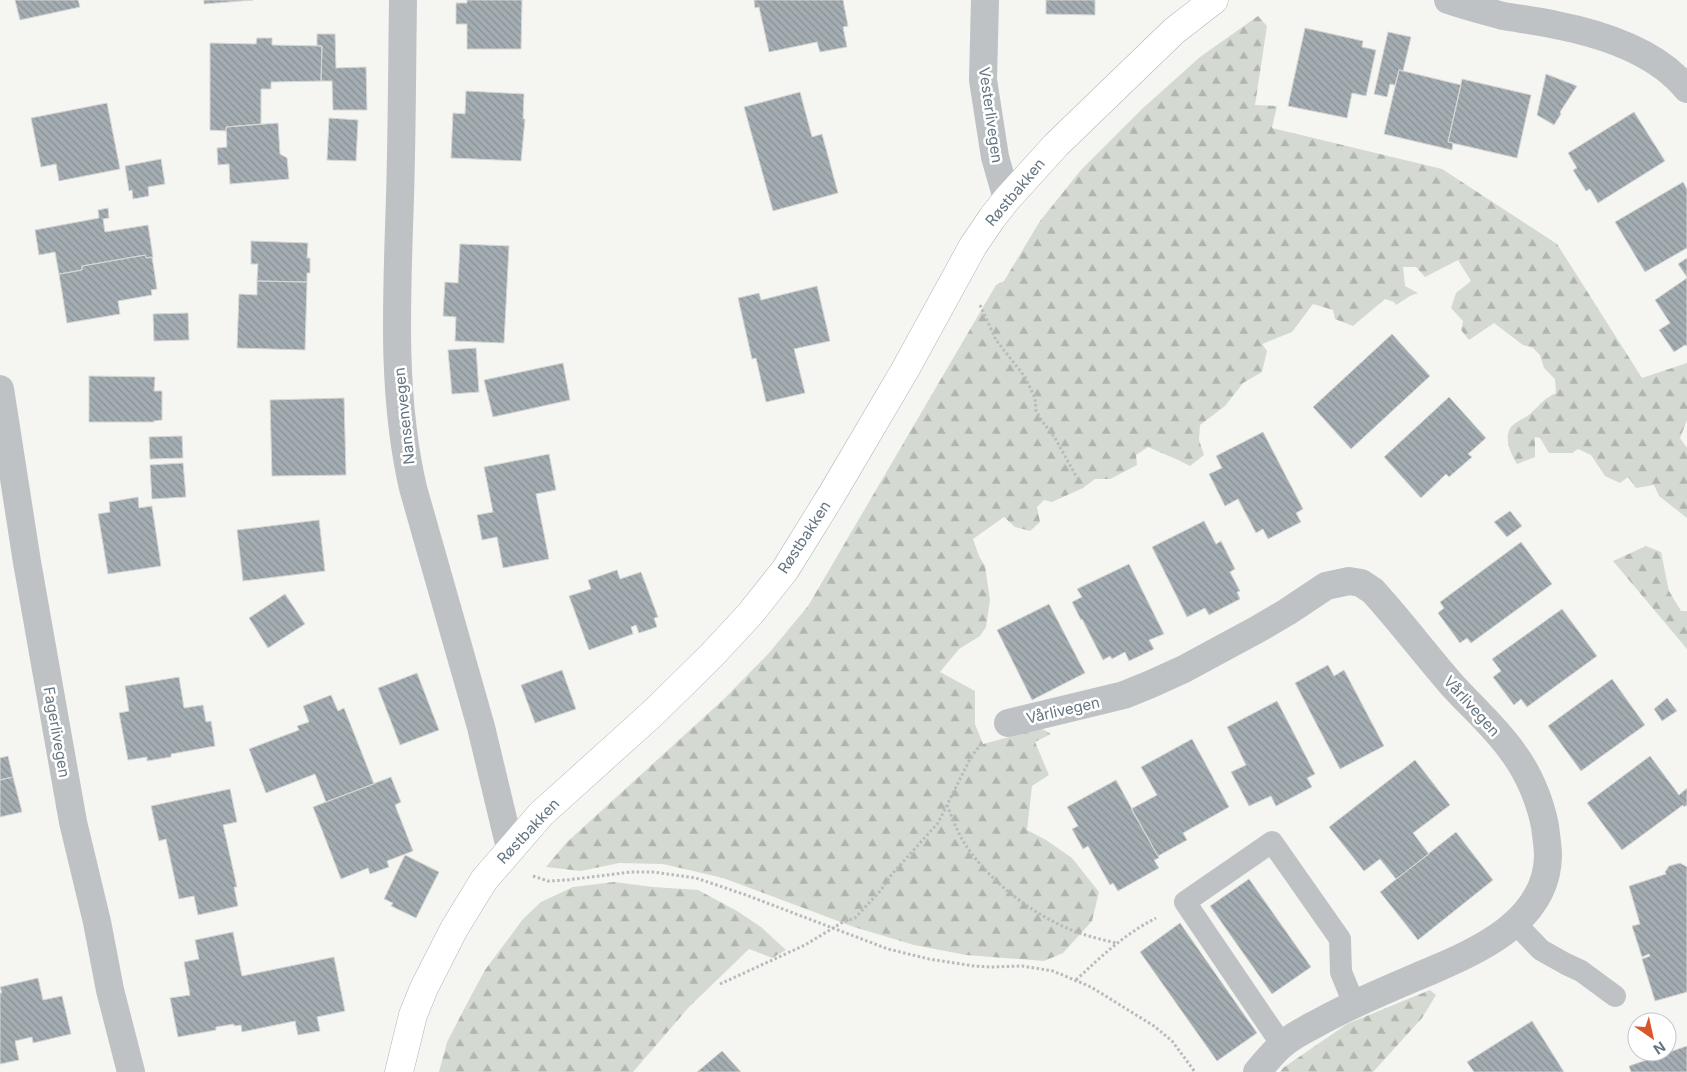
<svg xmlns="http://www.w3.org/2000/svg" width="1687" height="1072" viewBox="0 0 1687 1072" font-family="Inter,sans-serif">
<defs>
<pattern id="forest-firs" width="22" height="20" patternUnits="userSpaceOnUse" patternTransform="scale(1.25)"><rect width="22" height="20" fill="#d4dad1"/><path d="M5 1l3.5 6h-7zM16 11l3.5 6h-7z" fill="#b0b5af"/></pattern>
<pattern id="building-back-hatch" width="6" height="6" patternUnits="userSpaceOnUse" patternTransform="scale(1.25)"><rect width="6" height="6" fill="#a4adb2"/><path d="M-1 5l2 2M0 0l6 6M5-1l2 2" fill="none" stroke="#899196"/></pattern>
</defs>
<rect width="100%" height="100%" fill="#f5f5f1"/>
<path fill="url(#forest-firs)" d="M 1258,16 L 1267,26 L 1255,105 L 1277,106 L 1272,128 L 1442,169 L 1557,244 L 1642,378 L 1687,363 L 1687,420 L 1680,438 L 1687,448 L 1687,518 L 1659,496 L 1654,485 L 1636,488 L 1628,477 L 1620,483 L 1605,476 L 1591,455 L 1578,449 L 1572,453 L 1549,453 L 1540,438 L 1535,437 L 1535,457 L 1517,464 C 1511,454 1503,438 1511,427 C 1516,421 1526,418 1531,413 C 1541,404 1543,399 1556,393 L 1555,379 L 1544,368 L 1540,355 L 1533,348 L 1523,345 L 1494,323 L 1469,340 L 1461,330 L 1463,321 L 1451,308 L 1456,293 L 1471,281 L 1458,260 L 1425,277 L 1416,267 L 1403,267 L 1405,286 L 1418,293 L 1410,296 L 1396,305 L 1394,302 L 1385,299 L 1353,326 L 1335,319 L 1333,310 L 1313,304 L 1292,332 L 1262,344 L 1267,351 L 1262,372 L 1243,383 L 1225,406 L 1200,425 L 1199,440 L 1204,455 L 1190,466 L 1176,459 L 1148,447 L 1136,455 L 1137,465 L 1110,479 L 1095,479 L 1083,488 L 1052,502 L 1044,500 L 1037,507 L 1040,522 L 1030,531 L 1015,527 L 1004,517 L 973,539 L 979,556 L 985,566 L 990,600 L 986,627 L 980,636 L 959,649 L 940,672 L 975,691 L 975,724 L 983,744 L 1009,737 L 1018,731 L 1035,725 L 1051,734 L 1035,742 L 1049,775 L 1032,786 L 1027,830 L 1046,840 L 1072,858 L 1099,892 L 1092,921 L 1063,953 L 1044,961 L 966,955 L 914,945 L 854,927 L 723,878 L 663,864 L 619,863 L 581,871 L 546,867 L 566,843 L 725,698 L 769,653 L 808,606 L 996,285 L 1004,281 L 1040,221 L 1081,170 L 1142,109 L 1200,57 Z
M 1646,546 L 1661,552 L 1669,591 L 1681,611 L 1687,611 L 1687,649 L 1613,561 Z
M 614,882 L 653,887 L 698,890 L 737,911 L 761,927 L 786,950 L 772,958 L 749,949 L 689,1007 L 633,1072 L 439,1072 L 447,1042 L 471,996 L 485,970 L 523,919 L 541,902 L 573,887 Z
M 1430,990 L 1436,995 L 1422,1018 L 1373,1072 L 1280,1072 L 1283,1068 L 1347,1024 Z"/>
<path fill="url(#building-back-hatch)" stroke="#d6d6d4" d="M 15,0 L 78,0 L 80,7 L 20,20 Z
M 204,0 L 253,0 L 204,4 Z
M 467,0 L 522,0 L 521,49 L 467,49 L 467,24 L 456,24 L 456,3 L 467,3 Z
M 754,0 L 843,0 L 848,26 L 843,27 L 847,47 L 820,52 L 817,42 L 769,52 L 759,7 L 755,8 Z
M 1046,0 L 1095,0 L 1095,15 L 1046,14 Z
M 1305,28 L 1363,41 L 1362,47 L 1376,50 L 1366,96 L 1352,93 L 1347,118 L 1288,106 Z
M 1388,32 L 1411,37 L 1403,71 L 1399,70 L 1395,85 L 1390,84 L 1387,97 L 1374,94 Z
M 317,34 L 335,34 L 336,68 L 366,67 L 367,110 L 333,110 L 332,81 L 321,81 L 322,46 L 317,46 Z
M 257,38 L 272,38 L 272,45 L 322,46 L 321,81 L 271,82 L 271,89 L 261,89 L 261,124 L 226,127 L 226,131 L 210,130 L 210,43 L 256,44 Z
M 1399,70 L 1461,85 L 1448,142 L 1453,143 L 1452,150 L 1384,134 Z
M 1546,74 L 1577,86 L 1560,112 L 1561,114 L 1554,125 L 1537,115 Z
M 1462,79 L 1531,95 L 1517,158 L 1448,142 Z
M 466,91 L 524,94 L 523,119 L 525,119 L 521,161 L 451,158 L 453,113 L 465,114 Z
M 800,92 L 812,137 L 822,134 L 838,193 L 773,211 L 744,107 Z
M 107,103 L 120,169 L 59,181 L 56,164 L 41,167 L 31,118 Z
M 1634,112 L 1665,161 L 1598,203 L 1590,189 L 1586,191 L 1573,170 L 1577,168 L 1568,153 Z
M 329,118 L 358,120 L 356,161 L 327,160 Z
M 278,123 L 280,154 L 287,158 L 289,179 L 230,184 L 229,164 L 218,165 L 217,148 L 227,147 L 226,127 Z
M 161,159 L 165,184 L 148,187 L 149,196 L 133,199 L 132,190 L 129,191 L 125,166 Z
M 1683,182 L 1687,189 L 1687,248 L 1645,272 L 1615,222 Z
M 108,208 L 109,218 L 103,219 L 105,232 L 148,225 L 153,257 L 146,258 L 145,255 L 82,266 L 82,270 L 59,274 L 55,252 L 39,255 L 35,230 L 99,218 L 98,210 Z
M 251,241 L 308,243 L 307,258 L 310,258 L 310,273 L 307,273 L 307,282 L 257,281 L 258,264 L 251,264 Z
M 460,244 L 509,246 L 504,343 L 455,341 L 456,317 L 443,316 L 445,282 L 458,283 Z
M 145,255 L 146,258 L 152,257 L 157,289 L 151,290 L 152,295 L 118,301 L 120,314 L 67,323 L 59,274 L 82,270 L 82,266 Z
M 1687,258 L 1687,277 L 1678,264 Z
M 1687,278 L 1687,346 L 1685,345 L 1674,352 L 1659,330 L 1670,323 L 1655,300 Z
M 257,281 L 307,282 L 305,350 L 237,348 L 239,294 L 257,295 Z
M 817,286 L 830,341 L 794,349 L 805,393 L 766,402 L 756,358 L 752,359 L 738,298 L 759,293 L 761,300 Z
M 188,313 L 189,340 L 154,341 L 153,314 Z
M 1392,334 L 1430,376 L 1351,449 L 1313,407 Z
M 476,348 L 479,392 L 452,394 L 448,350 Z
M 563,363 L 570,400 L 493,417 L 484,380 Z
M 89,376 L 155,377 L 154,391 L 162,391 L 162,420 L 154,421 L 154,422 L 89,422 Z
M 1449,397 L 1486,438 L 1468,454 L 1472,457 L 1449,477 L 1446,474 L 1421,498 L 1384,457 Z
M 344,398 L 346,475 L 272,476 L 270,400 Z
M 1263,432 L 1303,509 L 1296,513 L 1301,522 L 1268,539 L 1263,529 L 1256,533 L 1238,499 L 1225,506 L 1209,474 L 1222,468 L 1216,456 Z
M 182,436 L 183,458 L 150,459 L 149,437 Z
M 549,454 L 556,490 L 536,494 L 549,559 L 503,568 L 497,537 L 482,540 L 477,515 L 493,512 L 484,467 Z
M 183,463 L 186,497 L 152,499 L 150,465 Z
M 138,497 L 139,508 L 152,506 L 161,566 L 108,574 L 98,514 L 110,512 L 109,502 Z
M 1510,511 L 1522,526 L 1507,537 L 1494,522 Z
M 319,520 L 325,571 L 243,581 L 237,530 Z
M 1204,521 L 1216,544 L 1221,541 L 1235,569 L 1230,572 L 1240,591 L 1237,592 L 1240,599 L 1209,615 L 1205,608 L 1187,617 L 1152,547 Z
M 1521,542 L 1552,584 L 1471,643 L 1467,638 L 1460,643 L 1438,613 L 1444,608 L 1440,602 Z
M 1129,564 L 1164,634 L 1149,640 L 1154,649 L 1129,661 L 1125,652 L 1112,659 L 1110,656 L 1103,660 L 1082,619 L 1081,620 L 1072,602 L 1082,597 L 1077,589 Z
M 617,570 L 620,579 L 641,572 L 658,617 L 654,618 L 657,627 L 639,633 L 636,625 L 631,627 L 633,634 L 589,650 L 569,596 L 591,589 L 588,580 Z
M 285,594 L 305,624 L 268,648 L 249,618 Z
M 1049,604 L 1085,673 L 1032,700 L 997,630 Z
M 1562,609 L 1597,656 L 1527,707 L 1521,699 L 1514,705 L 1493,677 L 1501,671 L 1492,659 Z
M 1328,665 L 1334,676 L 1344,670 L 1384,746 L 1340,769 L 1295,683 Z
M 562,670 L 576,709 L 535,723 L 521,685 Z
M 417,673 L 439,730 L 400,745 L 378,688 Z
M 179,677 L 184,708 L 203,705 L 206,722 L 211,721 L 215,746 L 171,754 L 171,757 L 147,761 L 147,757 L 128,760 L 119,713 L 129,711 L 125,686 Z
M 1612,679 L 1645,725 L 1581,771 L 1548,726 Z
M 331,695 L 338,711 L 344,708 L 374,784 L 326,802 L 315,774 L 266,793 L 249,749 L 299,730 L 297,726 L 309,722 L 303,706 Z
M 1667,698 L 1677,711 L 1662,721 L 1654,709 Z
M 1277,701 L 1315,774 L 1307,778 L 1312,787 L 1276,806 L 1271,796 L 1249,806 L 1231,772 L 1246,765 L 1227,727 Z
M 1192,739 L 1229,807 L 1183,833 L 1187,840 L 1158,856 L 1131,809 L 1157,795 L 1141,767 Z
M 8,756 L 13,777 L 0,780 L 0,758 Z
M 1650,756 L 1679,795 L 1687,788 L 1687,805 L 1684,807 L 1683,805 L 1622,850 L 1587,803 Z
M 1415,760 L 1450,805 L 1413,833 L 1429,854 L 1396,879 L 1380,859 L 1364,871 L 1329,827 Z
M 13,777 L 22,812 L 0,817 L 0,780 Z
M 391,777 L 401,802 L 395,805 L 413,851 L 387,861 L 389,867 L 370,874 L 368,868 L 341,879 L 313,807 Z
M 1116,780 L 1159,858 L 1154,860 L 1159,868 L 1118,891 L 1113,883 L 1110,885 L 1088,846 L 1083,849 L 1072,829 L 1078,826 L 1067,807 Z
M 230,789 L 237,822 L 223,825 L 237,887 L 234,887 L 238,906 L 198,915 L 194,896 L 179,899 L 166,839 L 159,841 L 151,806 Z
M 1456,832 L 1493,880 L 1418,940 L 1380,892 Z
M 405,855 L 439,872 L 416,918 L 391,906 L 393,903 L 384,899 Z
M 1680,863 L 1687,867 L 1687,992 L 1655,1001 L 1642,959 L 1650,956 L 1649,954 L 1642,957 L 1632,926 L 1640,924 L 1629,886 L 1666,874 L 1665,872 L 1669,866 Z
M 1249,879 L 1311,967 L 1272,994 L 1210,906 Z
M 1180,923 L 1257,1033 L 1217,1061 L 1140,952 Z
M 233,932 L 242,976 L 334,957 L 345,1011 L 317,1017 L 320,1031 L 298,1035 L 295,1021 L 242,1032 L 241,1025 L 234,1026 L 234,1024 L 216,1027 L 216,1030 L 178,1037 L 170,998 L 190,995 L 184,962 L 199,959 L 195,940 Z
M 38,978 L 43,1000 L 62,996 L 71,1034 L 33,1043 L 32,1037 L 15,1041 L 19,1060 L 0,1064 L 0,993 L 2,993 L 0,987 Z
M 1532,1021 L 1564,1072 L 1474,1072 L 1467,1062 Z
M 1687,1046 L 1687,1072 L 1631,1072 L 1629,1066 Z
M 722,1051 L 741,1072 L 697,1072 Z"/>
<g fill="none" stroke-linecap="round" stroke-linejoin="round">
<defs>
<path id="secondary" d="M 399,1072 L 413,1015 L 424,988 L 454,929 L 484,880 L 541,814 L 653,713 L 711,656 L 750,614 L 785,570 L 832,494 L 905,370 L 973,246 L 992,218 L 1007,199 L 1056,145 L 1174,31 L 1214,0"/>
</defs>
<use href="#secondary" stroke="#b0b6ba" stroke-width="29"/>
<path stroke="#b8bbbd" stroke-width="3" stroke-dasharray="2.5 2.5" stroke-linecap="butt" d="M 980,305 L 996,340 L 1025,377 L 1035,398 L 1036,411 L 1042,421 L 1055,438 L 1077,478
M 947,805 C 953,819 958,835 967,847 C 993,885 1036,917 1079,933 C 1091,937 1104,940 1116,943
M 533,876 L 548,881 L 567,880 L 631,872 L 653,872 L 696,878 L 746,895 L 888,949 L 929,959 L 974,966 L 991,967 L 1022,966 L 1053,971 L 1091,987 L 1154,1026 L 1172,1041 L 1195,1072
M 1076,980 C 1103,955 1123,935 1156,918
M 720,984 L 805,945 L 843,922 L 855,918 L 881,890 L 892,874 L 938,823 L 971,757 L 982,743"/>
<path stroke="#bec2c5" stroke-width="22" d="M 1516,924 L 1541,950 L 1566,964 L 1581,971 L 1615,996
M 1282,1045 L 1185,902 L 1272,842 L 1340,939 L 1341,972 L 1354,1004"/>
<path stroke="#bec2c5" stroke-width="28" d="M 403,0 C 402,66 402,132 400,197 C 397,294 391,393 413,488 L 481,727 L 510,848
M 985,0 L 983,80 L 995,157 L 1007,199
M 1448,0 C 1466,6 1485,11 1503,16 C 1521,19 1538,21 1556,25 C 1602,34 1656,51 1687,89
M 0,389 L 27,562 L 73,822 L 97,922 L 110,990 L 131,1072
M 1008,723 L 1124,695 L 1151,684 L 1184,669 L 1258,629 L 1287,612 L 1326,586 L 1349,581 L 1361,583 L 1373,591 C 1401,622 1426,655 1453,686 C 1473,708 1495,727 1512,751 C 1528,772 1540,800 1545,826 C 1546,836 1548,846 1548,856 C 1547,918 1483,949 1435,969 C 1398,985 1360,1000 1325,1019 C 1311,1027 1295,1034 1283,1044 C 1273,1052 1265,1063 1257,1072"/>
<use href="#secondary" stroke="#fff" stroke-width="28"/>
</g>
<g text-anchor="middle" dominant-baseline="central" stroke-width="5" stroke-linejoin="round" paint-order="stroke">
<g font-size="15" fill="#657581" stroke="#fff">
<text transform="translate(991 115) rotate(82)">Vesterlivegen</text>
<text transform="translate(1015 192) rotate(-50)">Røstbakken</text>
<text transform="translate(404 416) rotate(-96)">Nansenvegen</text>
<text transform="translate(804 537) rotate(-57)">Røstbakken</text>
<text transform="translate(1472 706) rotate(48)">Vårlivegen</text>
<text transform="translate(1063 710) rotate(-13)">Vårlivegen</text>
<text transform="translate(57 732) rotate(80)">Fagerlivegen</text>
<text transform="translate(528 831) rotate(-47)">Røstbakken</text>
</g>
</g>
<g transform="translate(1652 1037) rotate(146)"><circle r="24" fill="#ffffff" stroke="#c1c8cd"/>
<path d="M0-4L9 19L0 12L-9 19Z" fill="#da562d"/>
<text y="-8" font-size="14" font-weight="bold" text-anchor="middle" fill="#657581">N</text>
</g>
</svg>
